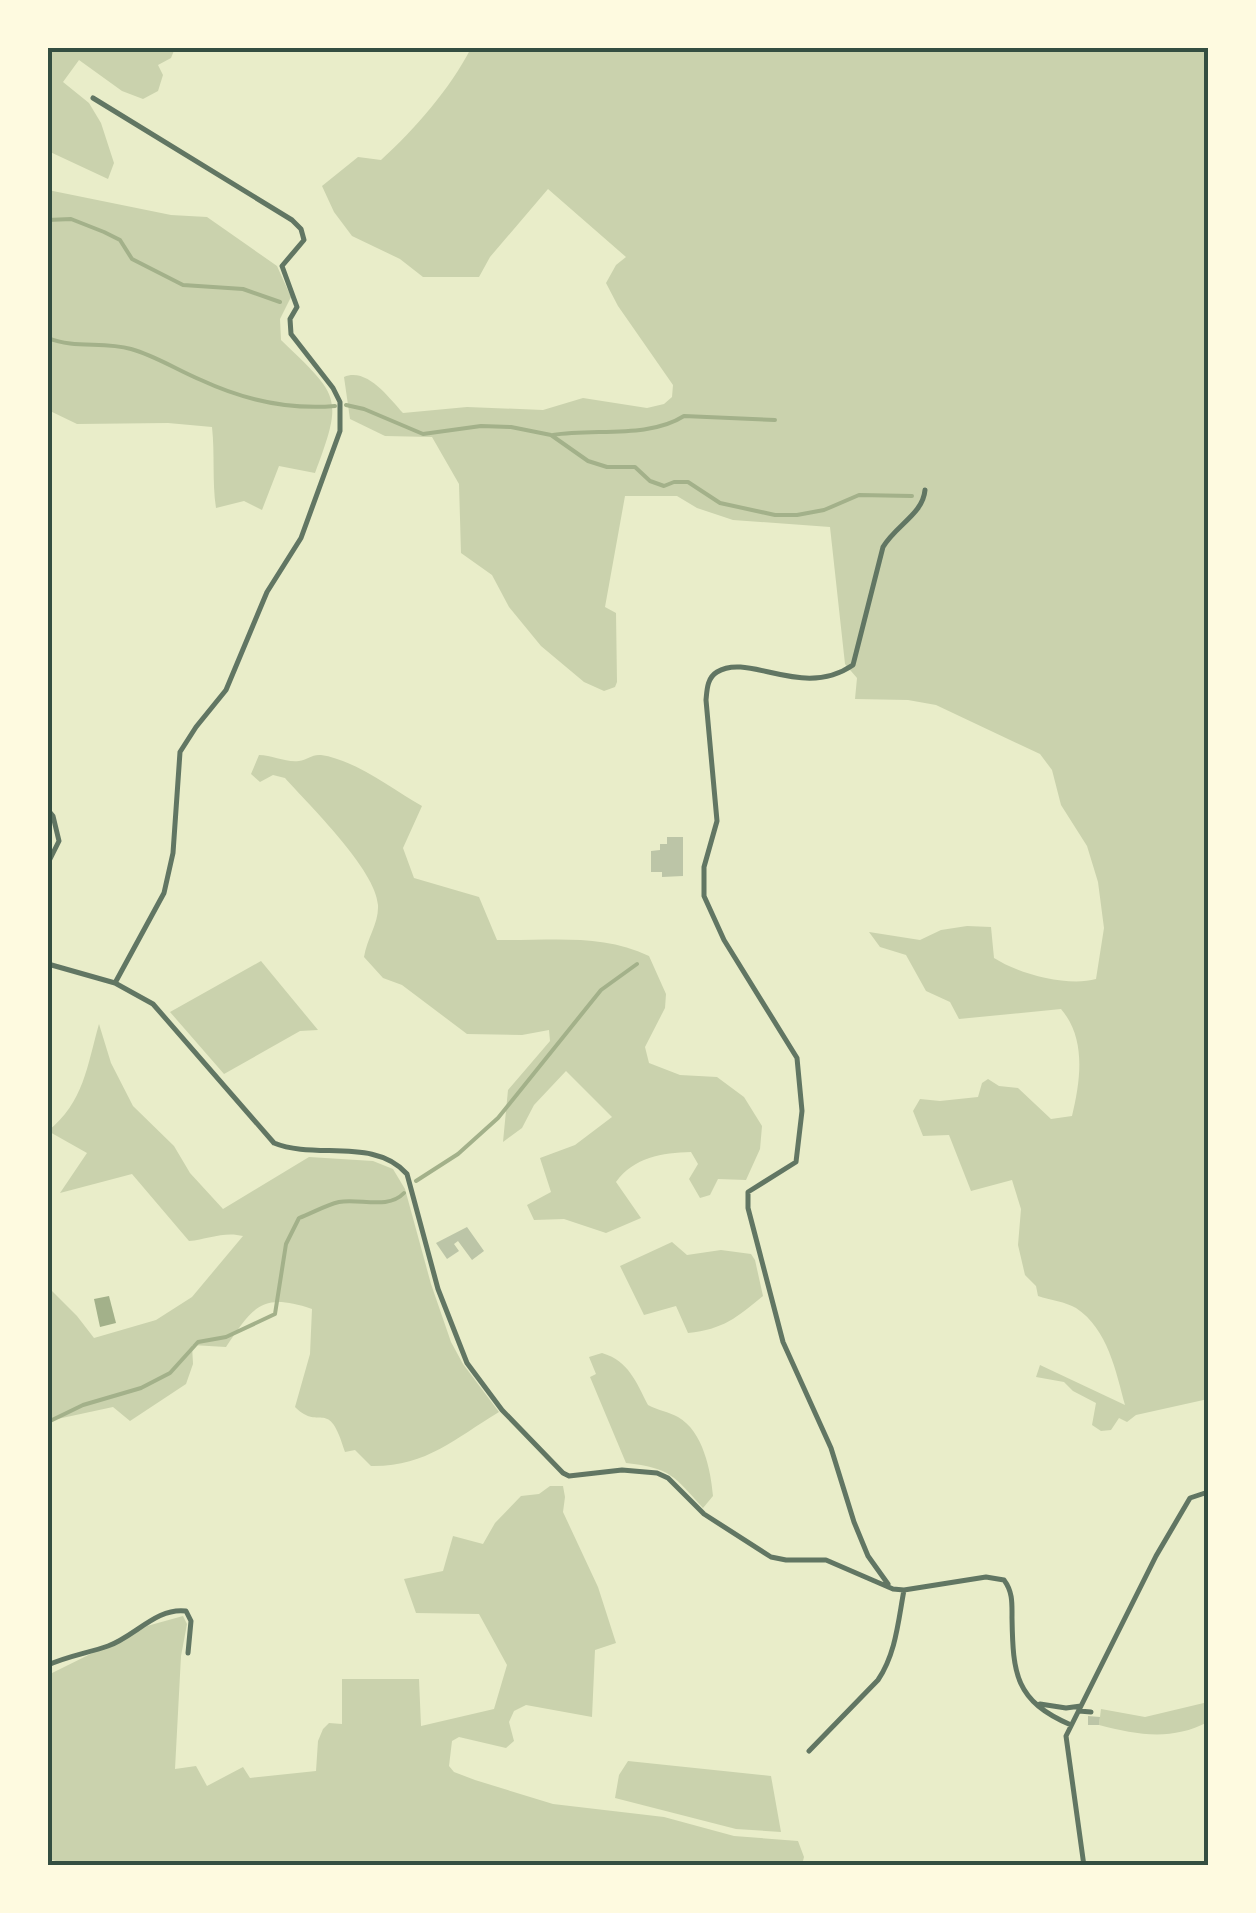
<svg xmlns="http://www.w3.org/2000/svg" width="1256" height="1913" viewBox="0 0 1256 1913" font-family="'Sofia Sans Condensed',sans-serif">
<rect width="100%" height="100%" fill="#e9edc9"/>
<path fill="#cad2ad" d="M 48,48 L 175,48 L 171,58 L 158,65 L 163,75 L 158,91 L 143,99 L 122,91 L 79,60 L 63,82 L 89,103 L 101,123 L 114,163 L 108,179 L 48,151 Z
M 471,48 L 1208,48 L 1208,1399 L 1136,1415 L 1127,1422 L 1119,1418 L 1111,1430 L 1101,1431 L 1092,1425 L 1096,1403 L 1073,1391 L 1064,1382 L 1036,1377 L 1040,1365 L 1125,1405 C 1116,1372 1108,1329 1076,1308 C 1066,1302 1050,1300 1038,1296 L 1036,1286 L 1025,1275 L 1018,1245 L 1021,1209 L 1012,1180 L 971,1191 L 949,1135 L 923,1136 L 913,1111 L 920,1099 L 940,1101 L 978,1097 L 982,1083 L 988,1079 L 999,1086 L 1018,1088 L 1051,1119 L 1072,1116 C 1081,1079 1086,1038 1061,1009 L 959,1019 L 950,1002 L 926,991 L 906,955 L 880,947 L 869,932 L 920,940 L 941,930 L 967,926 L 991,927 L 994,958 C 1019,974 1068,987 1096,979 L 1104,928 L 1098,882 L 1087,846 L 1061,805 L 1052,770 L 1040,754 L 936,705 L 908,700 L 855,699 L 857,678 L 845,664 L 830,527 L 733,520 L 697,508 L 677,496 L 625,496 L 605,607 L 616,613 L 617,682 L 615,687 L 604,691 L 584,682 L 541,646 L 509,607 L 492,575 L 461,553 L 459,484 L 432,437 L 385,436 L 350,419 L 344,377 C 367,367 389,398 403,413 L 467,407 L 543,410 L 583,398 L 647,408 L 664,404 L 672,397 L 673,385 L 618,306 L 606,283 L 616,265 L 626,257 L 548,189 L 490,257 L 479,277 L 423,277 L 400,259 L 352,236 L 334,212 L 322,186 L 358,157 L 381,160 C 415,129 450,89 471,48 Z
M 48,190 L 171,215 L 207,217 L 277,266 L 291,297 L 280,319 L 281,340 C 339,396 344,396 315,473 L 279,466 L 262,510 L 244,501 L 216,508 C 212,481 215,454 212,427 L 168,423 L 77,424 L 48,410 Z
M 259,755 C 272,755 287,763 299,761 C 307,760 312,754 321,755 C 356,760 393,790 422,806 L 403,848 L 414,878 L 479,897 L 497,940 C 550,941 601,933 649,956 L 666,994 L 665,1008 L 645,1047 L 649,1063 L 680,1075 L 717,1077 L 744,1097 L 762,1126 L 760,1149 L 746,1180 L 718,1179 L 710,1195 L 700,1198 L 689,1179 L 698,1164 L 691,1152 C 662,1153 634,1157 616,1182 L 641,1218 L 606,1233 L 564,1219 L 534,1220 L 527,1205 L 551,1192 L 540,1158 L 575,1145 L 612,1117 L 566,1071 L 534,1105 L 522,1128 L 503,1142 L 508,1090 L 550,1041 L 549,1030 L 522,1035 L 467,1034 L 402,985 L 383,978 L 364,957 C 367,938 379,923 378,905 C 376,870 309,805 285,778 L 273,775 L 260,782 L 251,774 Z
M 261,961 L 318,1030 L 300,1031 L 224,1074 L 170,1012 Z
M 99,1024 L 111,1063 L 133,1106 L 174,1146 L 190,1173 L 223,1209 L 309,1157 L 373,1161 L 393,1169 L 405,1189 L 431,1284 L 451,1342 L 463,1364 L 499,1412 C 454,1439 426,1467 371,1466 L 355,1450 L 345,1452 C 328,1395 321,1433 295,1407 L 310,1354 L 312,1309 C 261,1292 253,1307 226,1347 L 192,1345 L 193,1364 L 186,1384 L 130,1421 L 113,1407 L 48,1421 L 48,1287 L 77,1316 L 94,1338 L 156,1320 L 192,1297 L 243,1236 C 225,1231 208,1239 189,1241 L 132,1174 L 60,1193 L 87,1153 L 48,1131 C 84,1102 87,1066 99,1024 Z
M 672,1242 L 687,1255 L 721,1250 L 751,1254 L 755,1260 L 763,1296 C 736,1318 724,1329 688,1333 L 676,1306 L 644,1315 L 620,1266 Z
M 602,1353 C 629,1361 636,1382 648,1405 C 657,1410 669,1412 678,1417 C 703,1431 711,1471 713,1496 L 703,1508 C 674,1476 671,1468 626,1463 L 590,1377 L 596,1374 L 589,1357 Z
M 550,1486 L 563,1486 L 565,1497 L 563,1512 L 598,1587 L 616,1643 L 595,1650 L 592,1717 L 526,1705 L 514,1711 L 509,1722 L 514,1741 L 506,1748 L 459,1737 L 452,1741 L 449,1766 L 454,1772 L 475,1780 L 553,1804 L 664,1817 L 734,1836 L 798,1841 L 804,1857 L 802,1865 L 72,1865 L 48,1859 L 48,1675 L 147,1626 L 183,1616 L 187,1624 L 181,1656 L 175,1769 L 196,1766 L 207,1786 L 243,1767 L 250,1778 L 316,1771 L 318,1741 L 323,1729 L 329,1723 L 342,1724 L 342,1679 L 419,1679 L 421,1726 L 494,1709 L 507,1665 L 479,1614 L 416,1613 L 404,1579 L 443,1571 L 453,1536 L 483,1544 L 495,1523 L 521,1496 L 539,1494 Z
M 1208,1702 L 1208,1722 C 1171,1741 1138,1735 1099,1725 L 1101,1709 L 1145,1717 Z
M 628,1761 L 771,1776 L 781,1832 L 736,1829 L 615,1798 L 619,1775 Z"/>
<path fill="#a3b18a" d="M 109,1296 L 116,1323 L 100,1327 L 94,1299 Z"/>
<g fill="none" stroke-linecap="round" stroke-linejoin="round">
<path stroke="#a3b18a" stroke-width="4" d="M 48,220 L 71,219 L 104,232 L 120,240 L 132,259 L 183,285 L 243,289 L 280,302
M 48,338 C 75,349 103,341 131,349 C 156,356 177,370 201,380 C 244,400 288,410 335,406
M 346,405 L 364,409 L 423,434 L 481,426 L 511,427 L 551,435 L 588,461 L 607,467 L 635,467 L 650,481 L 664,486 L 674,482 L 688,482 L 720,503 L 775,515 L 797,515 L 824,510 L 859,495 L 912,496
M 553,435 C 594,428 648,439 684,416 L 775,420
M 416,1181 L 458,1154 L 498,1118 L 601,990 L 637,964
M 48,1422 L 83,1405 L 141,1388 L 170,1373 L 198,1342 L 226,1337 L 275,1314 L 286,1244 L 299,1218 C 312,1213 326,1205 339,1202 C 359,1198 388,1210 404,1193"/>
</g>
<path fill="#bcc5a7" d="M 667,837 L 683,837 L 683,876 L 662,877 L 662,872 L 651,872 L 651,851 L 660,850 L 660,844 L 667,844 Z
M 467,1227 L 484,1251 L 472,1260 L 458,1241 L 454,1244 L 459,1251 L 447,1259 L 436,1243 Z
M 1088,1716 L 1100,1717 L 1099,1725 L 1088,1725 Z"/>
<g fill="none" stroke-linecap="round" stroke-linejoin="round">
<path stroke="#617663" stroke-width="5" d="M 93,98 L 292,220 L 301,229 L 304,240 L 282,266 L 297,307 L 290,319 L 291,334 L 333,388 L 340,402 L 340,431 L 301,538 L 267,592 L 226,690 L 196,727 L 180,752 L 173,853 L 164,893 L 115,983
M 48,810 L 53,816 L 59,841 L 48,863
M 48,964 L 115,983 L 153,1004 L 274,1143 C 315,1160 375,1137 407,1174 L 438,1289 L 467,1363 L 502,1410 L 563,1473 L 569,1476 L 622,1470 L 657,1473 L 668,1478 L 704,1514 L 771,1557 L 786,1560 L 826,1560 L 893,1589 L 904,1590 L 986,1577 L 1004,1580 C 1013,1592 1012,1604 1012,1618 C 1013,1674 1015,1701 1071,1725
M 888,1584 L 868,1556 L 854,1522 L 831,1448 L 783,1342 L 748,1208 L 748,1192 L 796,1162 L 802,1111 L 797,1058 L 724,940 L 704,896 L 704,867 L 717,821 L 706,700 C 707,690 707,678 717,672 C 749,652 802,700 853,665 L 883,547 C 896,525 923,514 925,490
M 48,1665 C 68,1656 88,1653 108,1646 C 134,1637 157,1607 186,1611 L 191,1621 L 188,1653
M 1040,1704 L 1066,1708 L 1081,1706
M 1079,1711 L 1091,1712
M 809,1751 L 878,1680 C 896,1653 898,1622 904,1590
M 1084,1866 L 1066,1736 L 1156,1556 L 1190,1498 L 1208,1492"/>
</g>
<rect width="1256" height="1913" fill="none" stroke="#fefae0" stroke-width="100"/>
<rect x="50" y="50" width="1156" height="1813" fill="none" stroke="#344e41" stroke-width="4"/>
</svg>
